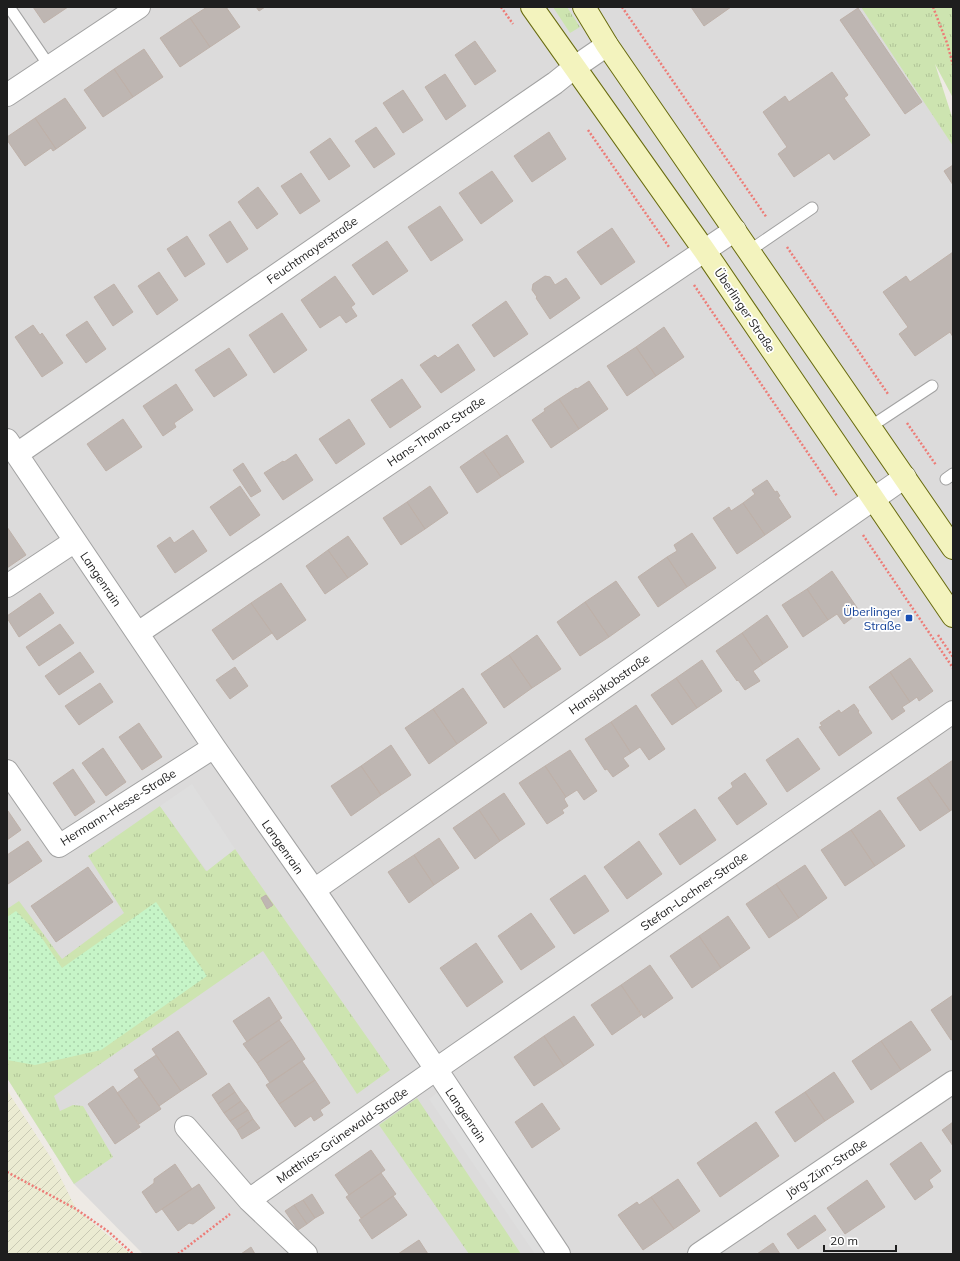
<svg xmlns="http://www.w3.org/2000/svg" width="960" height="1261" viewBox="0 0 960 1261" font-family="Mulish,sans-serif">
<defs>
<pattern id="farmland-furrows" width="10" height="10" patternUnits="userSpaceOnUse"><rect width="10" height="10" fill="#ebebd2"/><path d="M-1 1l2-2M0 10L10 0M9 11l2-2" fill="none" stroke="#c9c9b4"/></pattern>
<pattern id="grass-tufts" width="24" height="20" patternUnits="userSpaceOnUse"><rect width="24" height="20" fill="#cde4b0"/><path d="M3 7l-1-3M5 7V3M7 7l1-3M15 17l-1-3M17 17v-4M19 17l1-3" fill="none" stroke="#b0c397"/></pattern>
<pattern id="park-dots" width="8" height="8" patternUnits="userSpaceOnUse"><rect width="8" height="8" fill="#c6f4c7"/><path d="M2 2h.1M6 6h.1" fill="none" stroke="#aad1aa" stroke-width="1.8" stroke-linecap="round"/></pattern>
</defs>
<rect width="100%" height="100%" fill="#eeeae5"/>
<path fill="#dcdbdb" d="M 7,7 L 862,7 L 953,143 L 953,1254 L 143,1254 L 74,1184 L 7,1078 Z"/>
<path fill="url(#farmland-furrows)" d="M 7,1090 L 51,1158 L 76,1209 L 131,1254 L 7,1254 Z"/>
<path fill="url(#grass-tufts)" d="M 553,7 L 567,7 L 580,27 L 570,33 Z
M 861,7 L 953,7 L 953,98 L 935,64 L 953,120 L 953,146 Z
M 160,806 L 206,871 L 235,849 L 390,1070 L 357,1094 L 263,951 L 54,1096 L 60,1111 L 73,1105 L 83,1106 L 113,1157 L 74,1184 L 7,1078 L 7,909 L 19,901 L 62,959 L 124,913 L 88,856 Z
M 417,1098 L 521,1254 L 469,1254 L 379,1125 Z"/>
<path fill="url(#park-dots)" d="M 156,902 L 207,976 L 101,1050 L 35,1065 L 7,1060 L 7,917 L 16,911 L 42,938 L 62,968 Z"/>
<path fill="#dedede" d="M 192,784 L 235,849 L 207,871 L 160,806 Z
M 443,1088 L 553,1254 L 535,1254 L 429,1099 Z"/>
<path fill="#beb6b2" stroke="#beb1a9" d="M 33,7 L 68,7 L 44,23 Z
M 207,7 L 226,7 L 240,27 L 210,47 L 190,18 Z
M 256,7 L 265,7 L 259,11 Z
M 691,7 L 731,7 L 704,26 Z
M 858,8 L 922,102 L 905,114 L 840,20 Z
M 190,18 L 210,47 L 180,67 L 160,38 Z
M 475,41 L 496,71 L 475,85 L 455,55 Z
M 144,49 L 163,77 L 133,97 L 114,69 Z
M 114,69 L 133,97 L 103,117 L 84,90 Z
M 832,72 L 848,95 L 844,98 L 870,135 L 834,160 L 829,153 L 794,177 L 778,154 L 787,147 L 763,112 L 785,96 L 789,102 Z
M 445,74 L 466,106 L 446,120 L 425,87 Z
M 403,90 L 423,120 L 403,133 L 383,103 Z
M 65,98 L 86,128 L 56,149 L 35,118 Z
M 35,118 L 56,149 L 53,151 L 51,148 L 25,166 L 7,140 L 7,137 Z
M 376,127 L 395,154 L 374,168 L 355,141 Z
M 549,132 L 566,159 L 532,182 L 514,156 Z
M 330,138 L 350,166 L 329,180 L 310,152 Z
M 953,165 L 953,185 L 944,171 Z
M 492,171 L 513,201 L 481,224 L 459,193 Z
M 301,173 L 320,201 L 300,214 L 281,186 Z
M 258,187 L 278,214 L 257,229 L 238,202 Z
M 440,206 L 463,240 L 431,261 L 408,227 Z
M 230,221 L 248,249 L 227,263 L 209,235 Z
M 612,228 L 635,262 L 601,285 L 577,252 Z
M 187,236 L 205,264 L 185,277 L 167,249 Z
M 387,241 L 408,271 L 373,295 L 352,265 Z
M 953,252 L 953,337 L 950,332 L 915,356 L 899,334 L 908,327 L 883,292 L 906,276 L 910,282 Z
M 159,272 L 178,300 L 157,315 L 138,286 Z
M 335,276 L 355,304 L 351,307 L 357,316 L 346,323 L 340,315 L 320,328 L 301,300 Z
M 545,276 L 550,277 L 555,285 L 566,278 L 580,298 L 550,319 L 536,298 L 537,297 L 532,290 L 533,284 Z
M 114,284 L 133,312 L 113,326 L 94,297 Z
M 506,301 L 528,334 L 494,357 L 472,325 Z
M 282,313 L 307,350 L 274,373 L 249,335 Z
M 87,321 L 106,349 L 86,363 L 66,335 Z
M 33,325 L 40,335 L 42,333 L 63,363 L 42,377 L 15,337 Z
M 664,327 L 684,357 L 656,376 L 636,347 Z
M 458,344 L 475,370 L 441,393 L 420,365 L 435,355 L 438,358 Z
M 636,347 L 656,376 L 627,396 L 607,366 Z
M 229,348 L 247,375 L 214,397 L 195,370 Z
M 402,379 L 421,407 L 390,428 L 371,400 Z
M 589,381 L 608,409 L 579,429 L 559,399 L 576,388 L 577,389 Z
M 176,384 L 193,410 L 174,423 L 176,427 L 163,436 L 143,406 Z
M 559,399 L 579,429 L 551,448 L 532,420 L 545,411 L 544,409 Z
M 123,419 L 142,447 L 106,471 L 87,444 Z
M 349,419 L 365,444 L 336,464 L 319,439 Z
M 507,435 L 524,462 L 501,477 L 483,451 Z
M 483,451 L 501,477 L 477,493 L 460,467 Z
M 296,454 L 313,480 L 283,500 L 264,473 L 283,461 L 284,462 Z
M 243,463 L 261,491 L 251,497 L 233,470 Z
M 767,480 L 775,492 L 777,491 L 780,496 L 778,497 L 791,517 L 765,535 L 743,503 L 755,494 L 752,490 Z
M 240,486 L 260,515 L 230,536 L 210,507 Z
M 430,486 L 448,513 L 425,529 L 407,502 Z
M 407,502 L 425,529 L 401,545 L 383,518 Z
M 743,503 L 765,535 L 737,554 L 713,518 L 729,507 L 731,511 Z
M 7,527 L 26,555 L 7,568 Z
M 193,530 L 207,551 L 175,573 L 157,546 L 170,537 L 174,543 Z
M 692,533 L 716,568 L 687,587 L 667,557 L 677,551 L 674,545 Z
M 348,536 L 368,564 L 348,578 L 328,550 Z
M 328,550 L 348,578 L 325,594 L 306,566 Z
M 667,557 L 687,587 L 658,607 L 638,577 Z
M 832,571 L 860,612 L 844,624 L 837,614 L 828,620 L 807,589 Z
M 616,581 L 640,615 L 609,637 L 585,602 Z
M 281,583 L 306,620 L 277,640 L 251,603 Z
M 807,589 L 828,620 L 803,637 L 782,605 Z
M 40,593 L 54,613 L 19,637 L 7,618 L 7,616 Z
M 585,602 L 609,637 L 580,656 L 557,622 Z
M 251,603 L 272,633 L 233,660 L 212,630 Z
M 767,615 L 788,647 L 763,664 L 742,633 Z
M 60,624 L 74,643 L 39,666 L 26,647 Z
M 742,633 L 763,664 L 753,671 L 760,681 L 745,690 L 738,680 L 737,681 L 716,651 Z
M 537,635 L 561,669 L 532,688 L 509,655 Z
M 80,652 L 94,672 L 59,695 L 45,676 Z
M 509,655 L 532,688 L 504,708 L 481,674 Z
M 910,658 L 933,691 L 919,701 L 917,697 L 910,702 L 890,672 Z
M 702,660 L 722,691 L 697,708 L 676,678 Z
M 235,667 L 248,686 L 230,699 L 216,680 Z
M 890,672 L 910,702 L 902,707 L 905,711 L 892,720 L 869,687 Z
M 676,678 L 697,708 L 672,725 L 651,695 Z
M 100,683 L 113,702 L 79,725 L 65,706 Z
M 463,688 L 487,723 L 457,744 L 433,709 Z
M 854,704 L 859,711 L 858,712 L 872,733 L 839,756 L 819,727 L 822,726 L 820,723 L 839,710 L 841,713 Z
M 636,705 L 665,749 L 649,760 L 640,747 L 631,753 L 611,722 Z
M 433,709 L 457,744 L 429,764 L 405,728 Z
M 611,722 L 631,753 L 623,758 L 629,766 L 613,777 L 607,769 L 605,770 L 585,739 Z
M 139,723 L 162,757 L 142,770 L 119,737 Z
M 798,738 L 820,769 L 787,792 L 766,760 Z
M 391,745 L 411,775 L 381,795 L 361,766 Z
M 103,748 L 126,782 L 106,796 L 82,763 Z
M 570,750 L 597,791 L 584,800 L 577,790 L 566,797 L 545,766 Z
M 953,760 L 953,809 L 950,811 L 927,778 Z
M 361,766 L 381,795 L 351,816 L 331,786 Z
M 545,766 L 566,797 L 564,799 L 568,806 L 562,810 L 564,813 L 547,824 L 519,783 Z
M 73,769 L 95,802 L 75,816 L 53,783 Z
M 745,773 L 767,804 L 737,825 L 718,798 L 733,787 L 731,783 Z
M 927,778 L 950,811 L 920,831 L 897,798 Z
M 504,793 L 525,824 L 500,841 L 479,810 Z
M 695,809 L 716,840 L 680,865 L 659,834 Z
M 479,810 L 500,841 L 475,859 L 453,828 Z
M 880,810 L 905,846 L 875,866 L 851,830 Z
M 7,811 L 8,811 L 21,830 L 7,840 Z
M 851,830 L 875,866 L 845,886 L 821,850 Z
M 439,838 L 459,868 L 434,885 L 414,855 Z
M 28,841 L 42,861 L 8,884 L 7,882 L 7,855 Z
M 639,841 L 662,874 L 627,899 L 604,867 Z
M 414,855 L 434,885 L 409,903 L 388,872 Z
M 805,865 L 827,898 L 799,918 L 776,884 Z
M 88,867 L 113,902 L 56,942 L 31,906 Z
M 585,875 L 609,911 L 574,934 L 550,899 Z
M 776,884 L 799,918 L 769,938 L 746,904 Z
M 266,895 L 273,905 L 267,909 L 261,898 Z
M 531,913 L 555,947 L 521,970 L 498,936 Z
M 728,916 L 750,948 L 721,968 L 699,936 Z
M 699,936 L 721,968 L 692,988 L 670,956 Z
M 476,943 L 503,982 L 467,1007 L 440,968 Z
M 650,965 L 673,998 L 644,1018 L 621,985 Z
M 621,985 L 641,1015 L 612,1035 L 591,1005 Z
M 953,995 L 953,1039 L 951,1040 L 931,1010 Z
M 269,997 L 282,1018 L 247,1042 L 233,1021 Z
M 574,1016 L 594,1045 L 564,1066 L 544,1036 Z
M 279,1020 L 292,1039 L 257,1063 L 243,1044 Z
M 911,1021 L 931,1050 L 901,1070 L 881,1041 Z
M 178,1031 L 207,1074 L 181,1091 L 152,1049 Z
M 544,1036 L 564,1066 L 534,1086 L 514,1057 Z
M 292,1039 L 305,1059 L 270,1083 L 257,1063 Z
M 881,1041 L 901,1070 L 871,1090 L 852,1061 Z
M 156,1055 L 181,1091 L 159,1106 L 134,1070 Z
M 302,1061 L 315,1080 L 279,1104 L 266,1085 Z
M 834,1072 L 854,1102 L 825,1121 L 805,1092 Z
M 139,1077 L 161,1109 L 139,1124 L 117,1093 Z
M 315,1080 L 330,1103 L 320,1110 L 323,1115 L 314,1121 L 311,1116 L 295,1127 L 279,1104 Z
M 229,1083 L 235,1092 L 218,1104 L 212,1095 Z
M 113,1086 L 140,1127 L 115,1144 L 88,1104 Z
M 235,1092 L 241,1101 L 224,1113 L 218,1104 Z
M 805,1092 L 825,1121 L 795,1142 L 775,1112 Z
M 241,1101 L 248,1110 L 230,1121 L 224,1113 Z
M 542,1103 L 560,1129 L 532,1148 L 515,1122 Z
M 248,1110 L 253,1119 L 237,1130 L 230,1121 Z
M 253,1119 L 260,1128 L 242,1139 L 237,1130 Z
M 756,1122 L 779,1156 L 720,1197 L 697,1163 Z
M 953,1122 L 953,1146 L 942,1130 Z
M 921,1142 L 941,1171 L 929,1180 L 933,1187 L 915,1200 L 890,1164 Z
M 371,1150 L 385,1170 L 349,1195 L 335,1175 Z
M 175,1164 L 192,1189 L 156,1213 L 142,1192 L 154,1183 L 154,1179 Z
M 381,1173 L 396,1194 L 361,1218 L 346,1197 Z
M 678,1179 L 700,1211 L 674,1229 L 651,1197 Z
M 867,1180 L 885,1207 L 845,1234 L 827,1208 Z
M 199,1184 L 215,1208 L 193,1224 L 189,1223 L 178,1231 L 162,1209 Z
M 312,1194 L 324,1213 L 315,1218 L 303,1200 Z
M 393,1196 L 407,1215 L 372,1239 L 359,1220 Z
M 651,1197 L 674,1229 L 643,1250 L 618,1215 L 637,1202 L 639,1205 Z
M 303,1200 L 315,1218 L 307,1224 L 294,1205 Z
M 294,1205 L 307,1224 L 298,1230 L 285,1211 Z
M 815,1215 L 826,1230 L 798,1249 L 787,1234 Z
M 419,1240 L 428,1254 L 398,1254 Z
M 773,1243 L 780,1254 L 757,1254 Z
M 251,1247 L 255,1254 L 241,1254 Z"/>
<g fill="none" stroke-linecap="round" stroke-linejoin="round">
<defs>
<path id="lane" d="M 9,7 L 50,67
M 749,251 L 812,208
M 870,427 L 932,386
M 946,479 L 953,474"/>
<path id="street" d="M 7,95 L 139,7
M 7,440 L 214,747 L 314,890 L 436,1069 L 559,1254
M 17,454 L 555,83 L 575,67 L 607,45
M 7,586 L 75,541
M 138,633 L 735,230
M 7,771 L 59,846 L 214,747
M 314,890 L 905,477
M 186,1127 L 249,1200 L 306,1254
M 249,1200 L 458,1054 L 953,712
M 699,1254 L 953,1082"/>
<path id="secondary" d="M 532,7 L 704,250 L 953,616
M 584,7 L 607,45 L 953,548"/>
</defs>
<use href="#lane" stroke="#a2a2a2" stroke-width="13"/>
<use href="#street" stroke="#a2a2a2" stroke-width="24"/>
<use href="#secondary" stroke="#686b0f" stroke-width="24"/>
<path stroke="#ed7c77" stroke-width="2.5" stroke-dasharray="2 2" stroke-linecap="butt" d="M 501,7 L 513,24
M 622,7 L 767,218
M 933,7 L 947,43 L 953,65
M 588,130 L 669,247
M 787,247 L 888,394
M 694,285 L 837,496
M 907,423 L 936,465
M 863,535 L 953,668
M 938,635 L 953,657
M 7,1172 L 76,1209 L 109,1232 L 133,1254
M 178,1254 L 230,1214"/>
<use href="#lane" stroke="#fff" stroke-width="11"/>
<use href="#street" stroke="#fff" stroke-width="22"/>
<use href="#secondary" stroke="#f3f3be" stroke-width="22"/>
</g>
<rect fill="#1a4fb4" stroke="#fff" stroke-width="1.5" x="905" y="614" width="8" height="8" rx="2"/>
<g text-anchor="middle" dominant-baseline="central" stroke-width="3.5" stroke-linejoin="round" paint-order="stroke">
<g font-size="12" fill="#1e1e1e" stroke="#fff">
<text transform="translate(312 250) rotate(-35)">Feuchtmayerstraße</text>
<text transform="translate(745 310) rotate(56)">Überlinger Straße</text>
<text transform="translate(436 431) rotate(-34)">Hans-Thoma-Straße</text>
<text transform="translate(101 579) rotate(56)">Langenrain</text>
<text transform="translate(609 684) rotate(-35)">Hansjakobstraße</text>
<text transform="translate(118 807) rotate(-32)">Hermann-Hesse-Straße</text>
<text transform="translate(283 847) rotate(55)">Langenrain</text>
<text transform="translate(694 891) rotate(-35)">Stefan-Lochner-Straße</text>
<text transform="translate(466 1115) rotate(56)">Langenrain</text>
<text transform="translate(342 1135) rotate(-35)">Matthias-Grünewald-Straße</text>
<text transform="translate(826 1168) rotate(-34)">Jörg-Zürn-Straße</text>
</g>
<g font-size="12" fill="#164399" stroke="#fff" text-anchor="end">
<text x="901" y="611">Überlinger<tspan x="901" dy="14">Straße</tspan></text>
</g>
</g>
<rect width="960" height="1261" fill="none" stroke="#1e1e1e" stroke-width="16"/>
<path d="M824 1245v6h72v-6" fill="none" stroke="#1e1e1e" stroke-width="2"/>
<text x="830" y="1245" font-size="12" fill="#1e1e1e" stroke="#ffffff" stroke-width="3" paint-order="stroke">20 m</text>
</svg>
